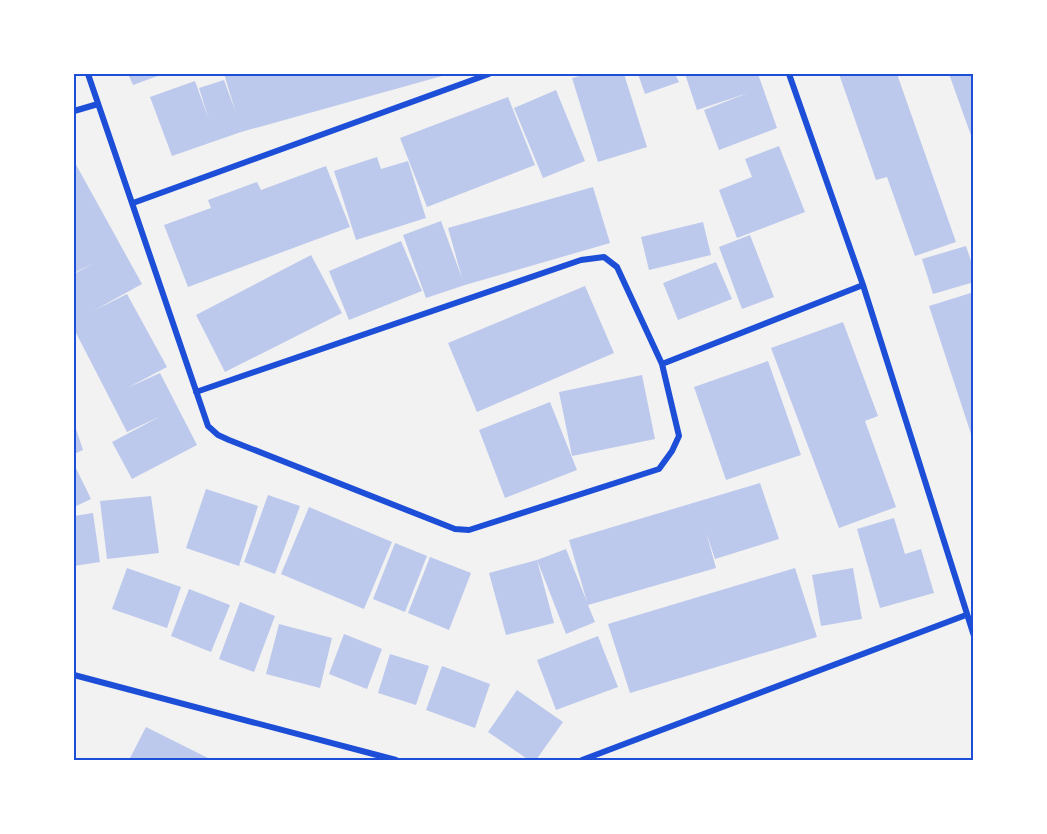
<svg xmlns="http://www.w3.org/2000/svg" width="1047" height="834" viewBox="0 0 1047 834" font-family="'Roboto Condensed',sans-serif">
<rect width="100%" height="100%" fill="#f2f2f2"/>
<path fill="#bdc9ec" d="M 128,74 L 163,74 L 133,85 Z
M 224,74 L 441,74 L 442,76 L 241,132 L 172,156 L 150,97 L 195,81 L 209,120 L 199,88 L 224,80 L 236,113 Z
M 588,74 L 624,74 L 647,147 L 598,162 L 572,78 Z
M 638,74 L 675,74 L 679,82 L 645,94 Z
M 685,74 L 758,74 L 777,128 L 719,150 L 704,110 L 748,93 L 697,110 Z
M 839,74 L 897,74 L 956,242 L 915,256 L 887,177 L 876,180 Z
M 949,74 L 974,74 L 974,141 L 973,141 Z
M 556,90 L 585,161 L 543,178 L 514,108 Z
M 508,97 L 535,165 L 427,207 L 400,138 Z
M 779,146 L 805,212 L 737,238 L 719,190 L 752,177 L 745,159 Z
M 377,157 L 381,169 L 408,161 L 426,218 L 356,240 L 334,171 Z
M 74,161 L 142,284 L 93,311 L 127,294 L 167,367 L 127,388 L 160,373 L 197,445 L 132,479 L 112,442 L 161,416 L 127,432 L 74,329 L 74,274 L 94,263 L 74,273 Z
M 326,166 L 350,227 L 188,287 L 164,225 L 211,208 L 208,200 L 257,182 L 261,190 Z
M 593,187 L 610,243 L 465,285 L 426,298 L 403,235 L 441,221 L 462,278 L 448,228 Z
M 703,222 L 711,255 L 649,270 L 641,237 Z
M 750,235 L 774,297 L 742,309 L 719,247 Z
M 401,241 L 422,291 L 349,320 L 329,271 Z
M 966,246 L 974,270 L 974,282 L 933,294 L 922,259 Z
M 311,255 L 342,313 L 225,372 L 196,315 Z
M 716,262 L 732,299 L 678,320 L 663,283 Z
M 585,286 L 614,353 L 477,412 L 448,343 Z
M 974,292 L 974,440 L 973,440 L 929,306 Z
M 843,322 L 878,416 L 865,421 L 896,507 L 839,528 L 771,348 Z
M 768,361 L 801,455 L 726,480 L 694,387 Z
M 642,375 L 655,439 L 572,456 L 559,392 Z
M 550,402 L 577,470 L 505,498 L 479,430 Z
M 74,423 L 83,450 L 74,454 Z
M 74,464 L 91,499 L 74,507 Z
M 760,483 L 779,539 L 715,559 L 706,532 L 716,568 L 588,605 L 595,622 L 566,634 L 537,560 L 554,623 L 506,635 L 489,573 L 537,560 L 566,549 L 587,602 L 569,540 Z
M 206,489 L 258,506 L 239,566 L 186,548 Z
M 268,495 L 300,506 L 275,574 L 244,562 Z
M 151,496 L 159,553 L 107,559 L 100,501 Z
M 309,507 L 392,542 L 364,609 L 281,574 Z
M 93,513 L 100,562 L 74,566 L 74,516 Z
M 894,518 L 905,554 L 921,549 L 934,593 L 880,608 L 857,529 Z
M 395,543 L 427,556 L 405,612 L 373,599 Z
M 430,557 L 471,573 L 449,630 L 408,613 Z
M 127,568 L 181,587 L 167,628 L 112,609 Z
M 795,568 L 817,637 L 630,693 L 608,624 Z
M 853,568 L 862,619 L 821,626 L 812,575 Z
M 189,589 L 230,605 L 211,652 L 171,636 Z
M 240,602 L 275,616 L 254,672 L 219,659 Z
M 279,624 L 332,638 L 320,688 L 266,674 Z
M 344,634 L 382,649 L 367,689 L 329,674 Z
M 598,636 L 618,687 L 556,710 L 537,660 Z
M 390,654 L 429,666 L 416,705 L 378,693 Z
M 442,666 L 490,684 L 475,728 L 426,710 Z
M 517,690 L 563,722 L 536,760 L 529,760 L 488,732 Z
M 146,727 L 212,760 L 129,760 Z"/>
<g fill="none" stroke-linecap="round" stroke-linejoin="round">
<path stroke="#1d4ed8" stroke-width="6" d="M 88,74 L 208,426 L 218,435 L 229,440 L 455,529 L 469,530 L 659,469 L 672,451 L 679,436 L 662,364 L 863,285
M 789,74 L 863,285 L 974,636
M 74,111 L 98,104
M 133,203 L 489,74
M 196,392 L 581,260 L 604,257 L 617,267 L 662,364
M 74,675 L 396,760
M 582,760 L 966,615"/>
</g>
<rect width="1047" height="834" fill="none" stroke="#ffffff" stroke-width="150"/>
<rect x="75" y="75" width="897" height="684" fill="none" stroke="#1d4ed8" stroke-width="2"/>
</svg>
